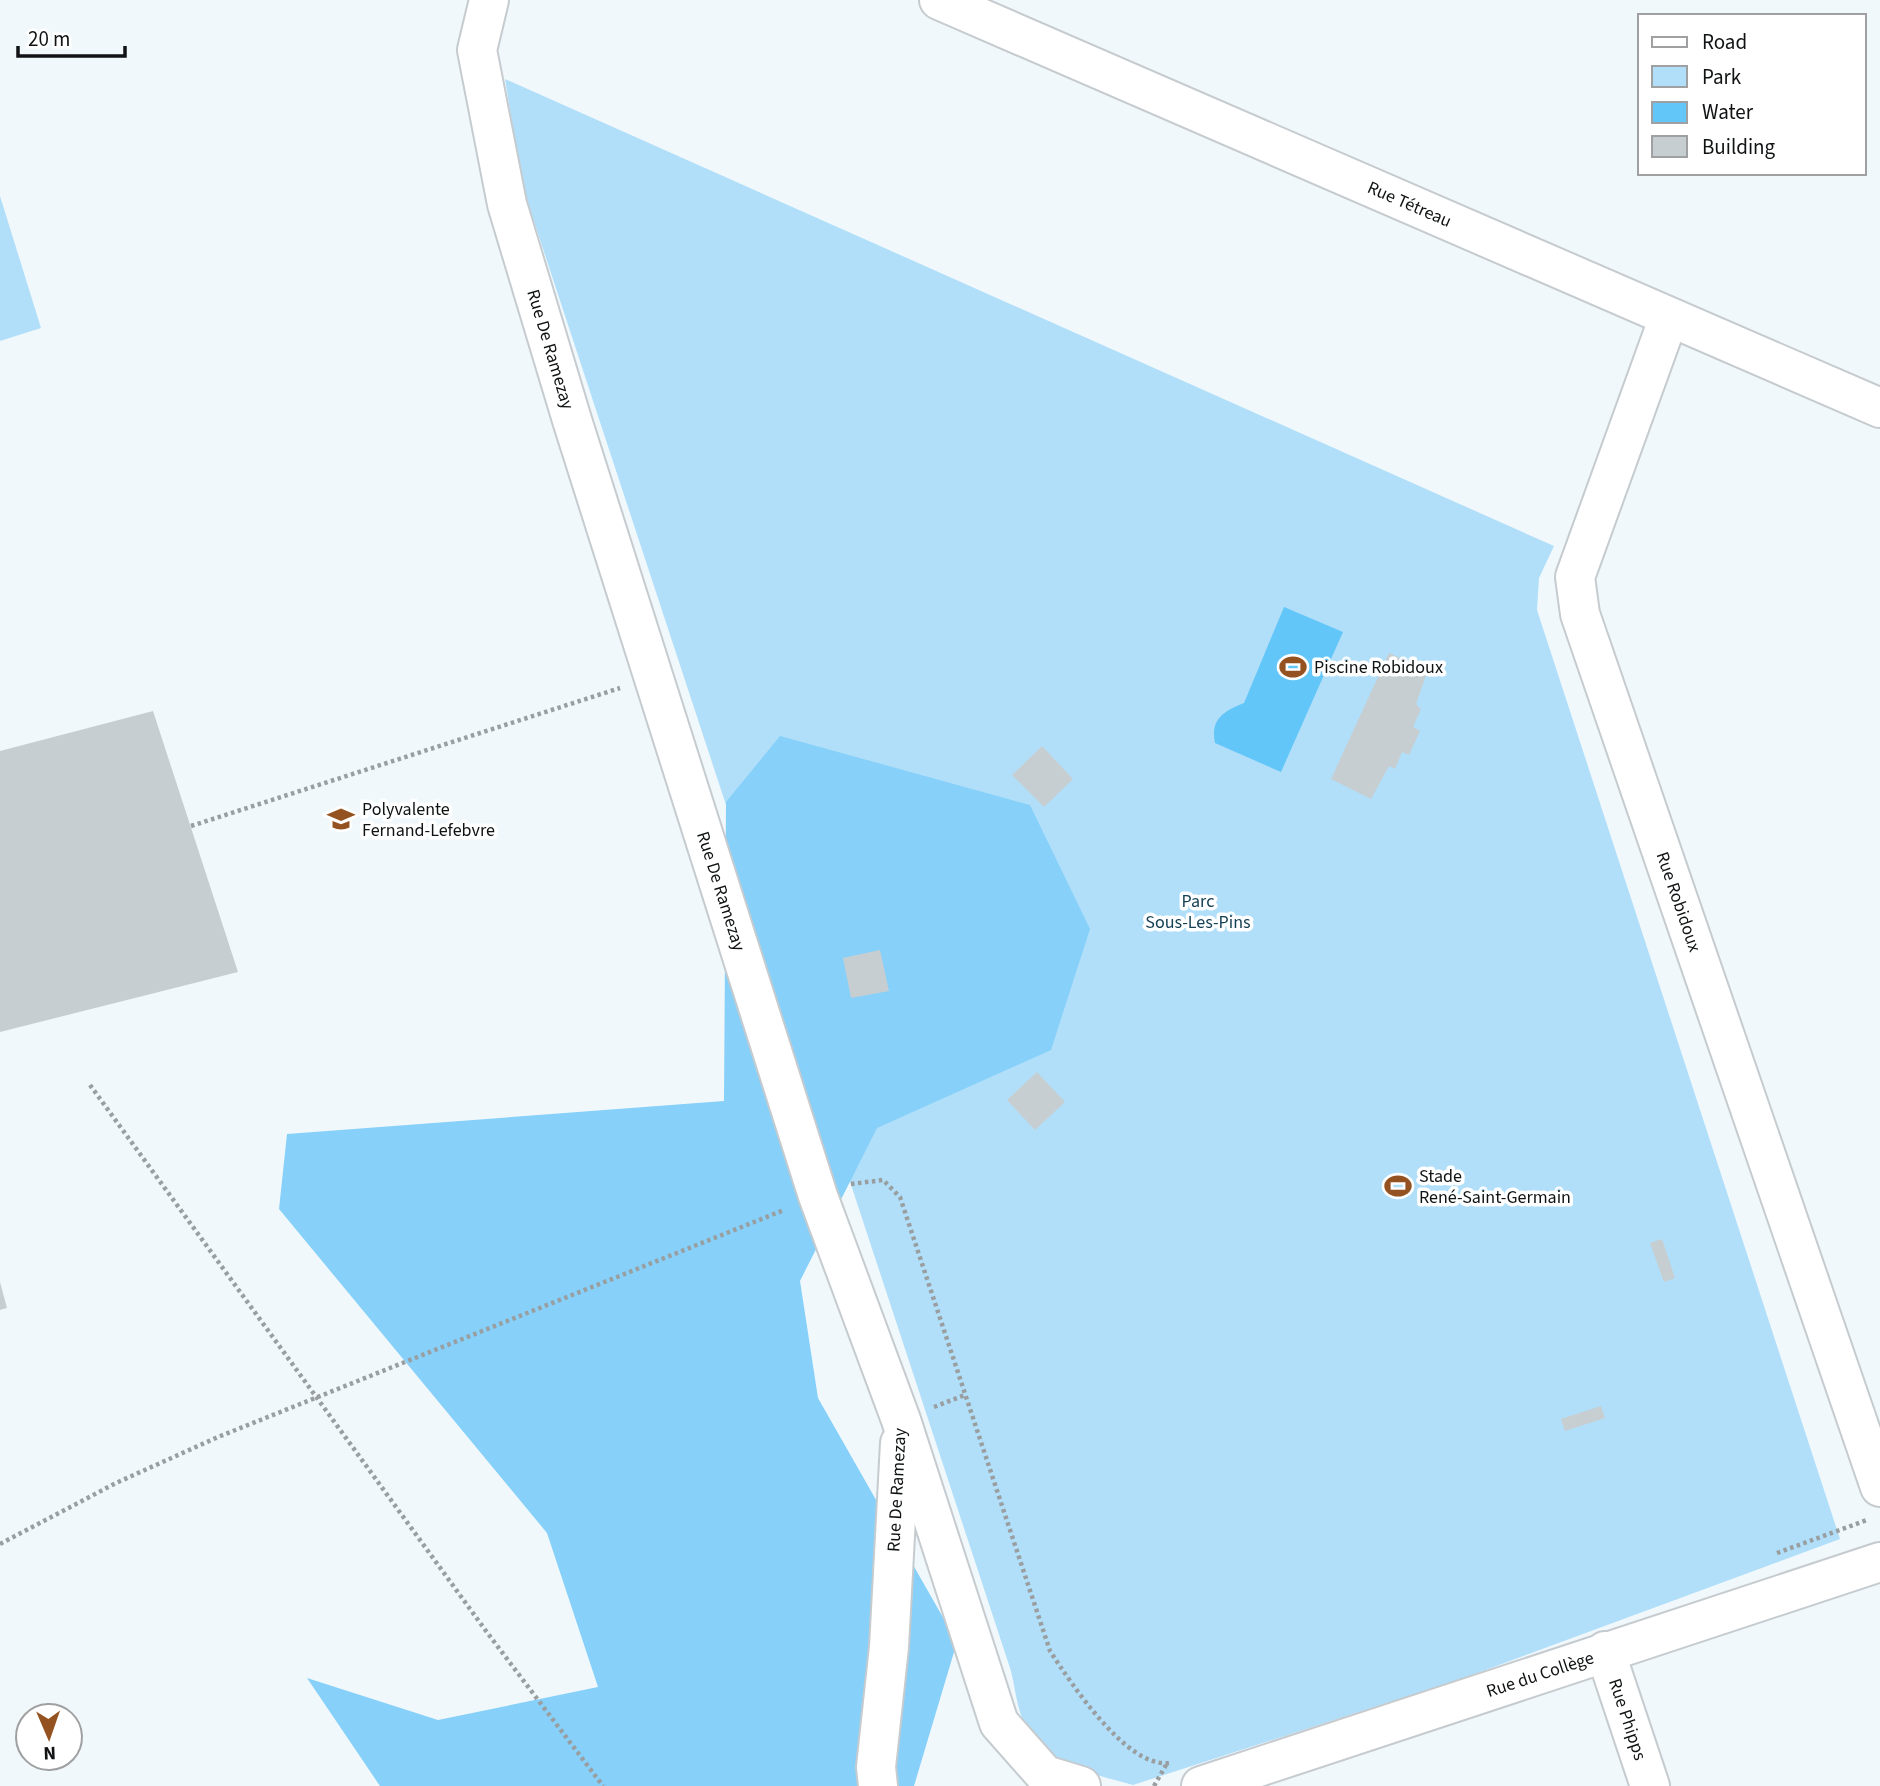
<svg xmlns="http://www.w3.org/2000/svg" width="1880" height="1786" viewBox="0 0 1880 1786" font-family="'Source Sans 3',sans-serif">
<rect width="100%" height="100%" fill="#f1f8fc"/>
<path fill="#b1dff9" d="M 505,79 L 1554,546 L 1539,578 L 1537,610 L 1840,1539 L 1464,1678 L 1133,1785 C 1093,1774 1046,1764 1025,1724 C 1017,1710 1015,1687 1011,1671 L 522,185 Z
M 0,196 L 41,328 L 0,341 Z"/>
<path fill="#86d0f9" d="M 780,736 L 1030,805 L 1090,929 L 1051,1050 L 877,1128 L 800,1281 L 818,1398 L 957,1642 L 914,1786 L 380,1786 L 307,1678 L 438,1720 L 598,1687 L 547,1533 L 279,1209 L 287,1134 L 724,1101 L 726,802 Z"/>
<path fill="#63c6f8" d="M 1284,607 L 1343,632 L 1281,772 L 1215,743 C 1210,719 1224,711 1244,703 Z"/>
<path fill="#c7ced1" d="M 1389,653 L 1428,670 L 1416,704 L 1421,709 L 1413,727 L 1420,731 L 1409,755 L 1402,752 L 1395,769 L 1389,766 L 1371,799 L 1331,779 Z
M 153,711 L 238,972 L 0,1032 L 0,751 Z
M 1042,746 L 1073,779 L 1044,807 L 1012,775 Z
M 880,950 L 889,991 L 851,998 L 843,958 Z
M 1037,1072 L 1065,1102 L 1035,1130 L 1007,1100 Z
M 1662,1239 L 1675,1278 L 1664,1282 L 1650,1243 Z
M 0,1282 L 7,1308 L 0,1310 Z
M 1601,1406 L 1605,1418 L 1565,1431 L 1561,1419 Z"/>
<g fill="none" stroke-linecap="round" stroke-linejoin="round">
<defs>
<g id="minor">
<path id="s1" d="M 489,0 L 477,50 L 507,204 L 572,420 L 818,1196 L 901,1420 L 999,1723 L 1045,1775 L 1081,1786"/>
<path id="s2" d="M 939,0 L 1880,408"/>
<path id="s3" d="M 1669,317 L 1575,577 L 1580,614 L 1880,1487"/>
<path id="s4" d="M 1605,1651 L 1650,1786"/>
<path d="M 878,1786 L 876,1767 L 889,1647 L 900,1443"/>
<path id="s5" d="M 1201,1786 L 1880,1562"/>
</g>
</defs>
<use href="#minor" stroke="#c5cbcf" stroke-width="42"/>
<path stroke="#999ea0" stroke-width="4.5" stroke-dasharray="3.5 3.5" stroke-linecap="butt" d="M 191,826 L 620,688
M 90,1085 L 486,1631 L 603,1786
M 851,1184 L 883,1180 L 900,1197 L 1050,1651 C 1071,1683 1127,1769 1170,1763
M 934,1407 L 965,1395
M 0,1544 L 116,1483 L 218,1437 L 784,1210
M 1777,1553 L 1867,1520
M 1154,1786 L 1166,1765"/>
<use href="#minor" stroke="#fff" stroke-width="38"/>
</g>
<defs>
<symbol id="stadium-bare" viewBox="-9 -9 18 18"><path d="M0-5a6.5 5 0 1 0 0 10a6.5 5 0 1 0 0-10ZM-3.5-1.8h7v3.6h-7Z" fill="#955221" stroke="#fff" stroke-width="2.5" paint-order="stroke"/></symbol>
<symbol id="school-bare" viewBox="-9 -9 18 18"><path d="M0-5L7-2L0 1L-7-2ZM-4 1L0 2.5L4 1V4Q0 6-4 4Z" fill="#955221" stroke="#fff" stroke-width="2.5" paint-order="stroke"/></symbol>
</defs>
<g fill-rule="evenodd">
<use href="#stadium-bare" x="1274" y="648" width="38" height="38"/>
<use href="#school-bare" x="322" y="800" width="38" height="38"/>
<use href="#stadium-bare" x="1379" y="1167" width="38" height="38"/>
</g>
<g text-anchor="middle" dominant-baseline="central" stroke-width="7" stroke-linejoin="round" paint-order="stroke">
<g font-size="18" fill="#101213" stroke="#fff">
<text stroke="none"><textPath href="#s2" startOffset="513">Rue Tétreau</textPath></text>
<text stroke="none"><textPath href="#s1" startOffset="360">Rue De Ramezay</textPath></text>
<text stroke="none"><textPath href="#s1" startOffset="928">Rue De Ramezay</textPath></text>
<text stroke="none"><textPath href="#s3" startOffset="618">Rue Robidoux</textPath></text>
<text transform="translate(897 1490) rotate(-87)">Rue De Ramezay</text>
<text stroke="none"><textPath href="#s5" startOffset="357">Rue du Collège</textPath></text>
<text stroke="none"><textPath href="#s4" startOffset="72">Rue Phipps</textPath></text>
</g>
<g font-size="18" fill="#101213" stroke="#fff" text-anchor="start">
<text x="1314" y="667">Piscine Robidoux</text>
<text x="362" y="809">Polyvalente<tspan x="362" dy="21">Fernand-Lefebvre</tspan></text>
<text x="1419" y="1176">Stade<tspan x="1419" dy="21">René-Saint-Germain</tspan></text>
</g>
<g font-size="18" fill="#164155" stroke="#fff">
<text x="1198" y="901">Parc<tspan x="1198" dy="21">Sous-Les-Pins</tspan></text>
</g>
</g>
<rect x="1638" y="14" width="228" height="161" fill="#ffffff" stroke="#9fa0a1" stroke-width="2"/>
<rect x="1652" y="37" width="35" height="10" fill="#ffffff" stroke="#9fa0a1" stroke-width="2"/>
<text x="1702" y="49" font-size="21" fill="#101213">Road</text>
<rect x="1652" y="66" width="35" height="21" fill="#b1dff9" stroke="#9fa0a1" stroke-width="2"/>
<text x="1702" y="84" font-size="21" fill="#101213">Park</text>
<rect x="1652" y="102" width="35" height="21" fill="#63c6f8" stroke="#9fa0a1" stroke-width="2"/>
<text x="1702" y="119" font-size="21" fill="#101213">Water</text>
<rect x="1652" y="136" width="35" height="21" fill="#c7ced1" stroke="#9fa0a1" stroke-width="2"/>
<text x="1702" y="154" font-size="21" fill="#101213">Building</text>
<g transform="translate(49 1737) rotate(178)"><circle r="33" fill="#ffffff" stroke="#9fa0a1" stroke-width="2"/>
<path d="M0-5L12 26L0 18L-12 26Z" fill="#955221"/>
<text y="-10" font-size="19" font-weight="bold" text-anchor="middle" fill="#101213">N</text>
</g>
<path d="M18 46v10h107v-10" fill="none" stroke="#101213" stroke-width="3.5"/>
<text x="28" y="46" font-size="21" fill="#101213" stroke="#ffffff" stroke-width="5" paint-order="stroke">20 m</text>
</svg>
